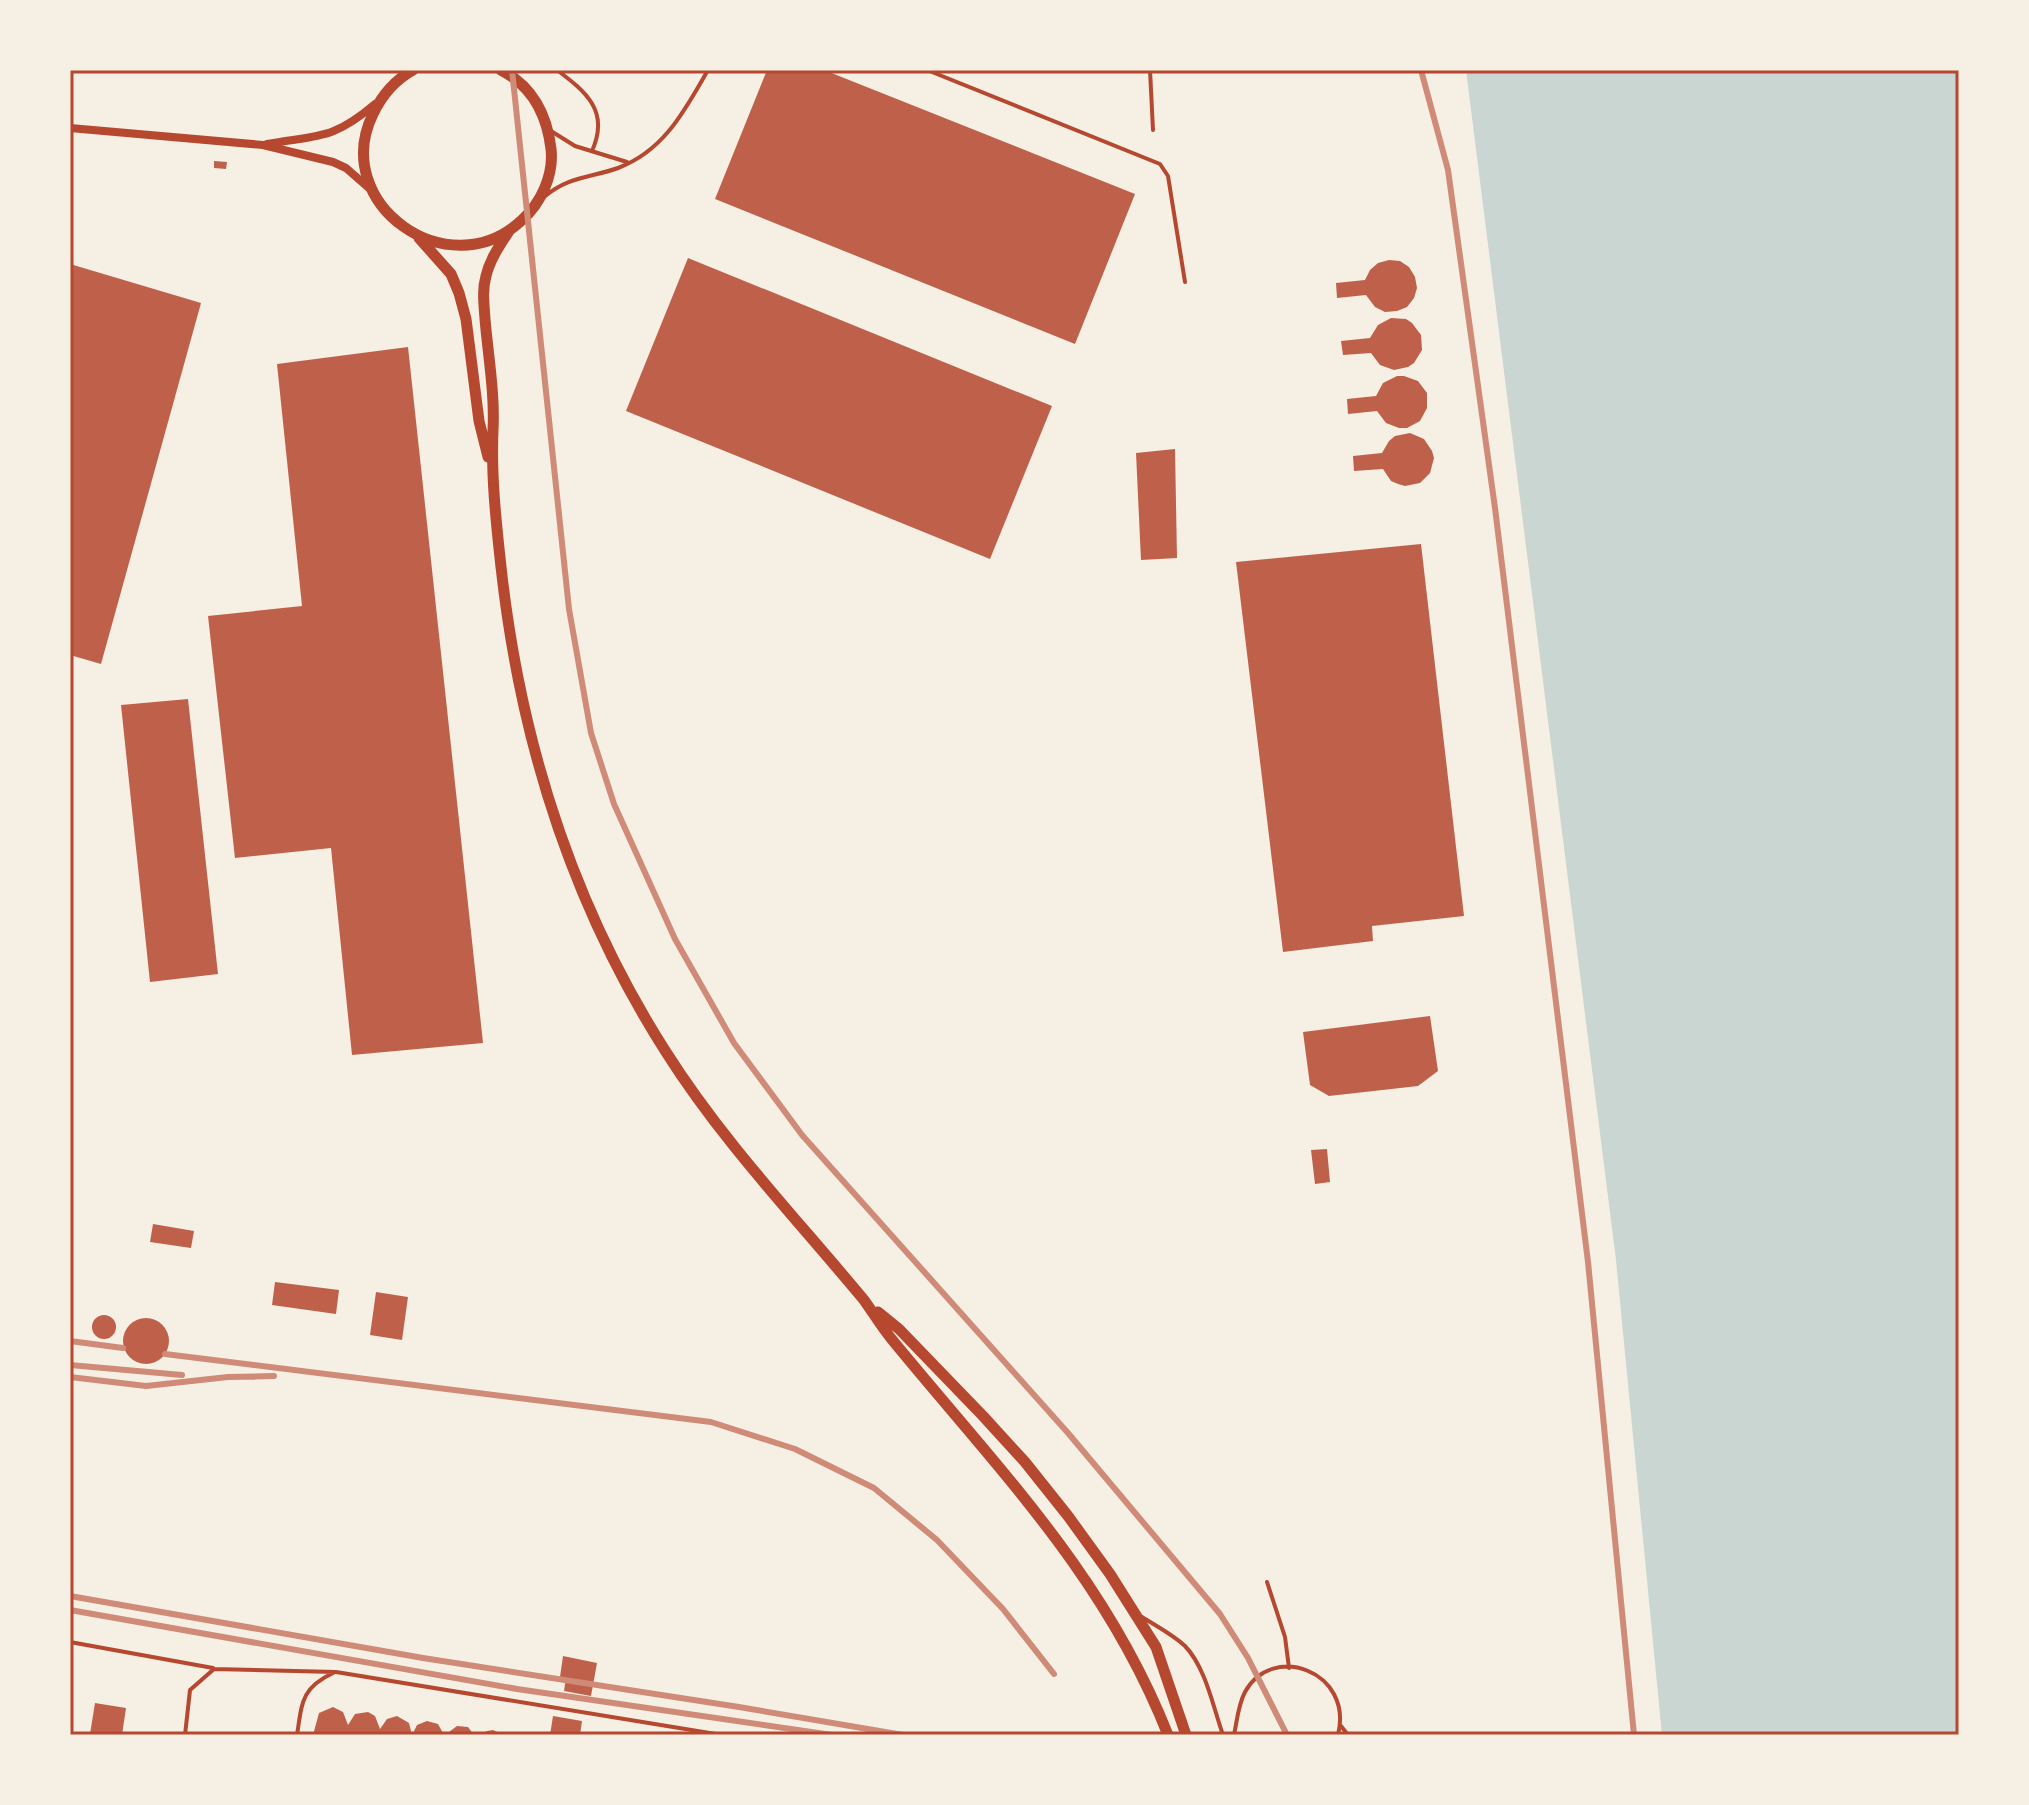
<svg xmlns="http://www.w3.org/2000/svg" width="2029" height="1805" viewBox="0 0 2029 1805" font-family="Quicksand,sans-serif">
<rect width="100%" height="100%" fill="#f6efe4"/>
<path fill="#c9d6d2" d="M 1466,70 L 1959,70 L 1959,1735 L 1662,1735 L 1616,1260 Z"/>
<path fill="#bf614a" d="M 767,70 L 824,70 L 1135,194 L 1075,344 L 715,199 Z
M 214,161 L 227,162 L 226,169 L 214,168 Z
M 688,258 L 1052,406 L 990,559 L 626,411 Z
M 1389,260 L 1400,261 L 1409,267 L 1415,277 L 1417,288 L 1414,298 L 1407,307 L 1397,311 L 1385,312 L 1375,307 L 1366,295 L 1337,298 L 1336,283 L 1365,280 L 1370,270 L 1378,263 Z
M 70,264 L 201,303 L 101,664 L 70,655 Z
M 1391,318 L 1406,319 L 1412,323 L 1421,335 L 1422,350 L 1414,363 L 1408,367 L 1394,370 L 1380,365 L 1371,353 L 1343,355 L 1341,341 L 1370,338 L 1378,325 Z
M 408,347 L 483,1043 L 352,1055 L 331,848 L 235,858 L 208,616 L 302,606 L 277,364 Z
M 1397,376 L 1404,376 L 1418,381 L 1427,393 L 1427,408 L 1420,421 L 1407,428 L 1399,428 L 1386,423 L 1377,411 L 1348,414 L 1347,399 L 1376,396 L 1383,383 Z
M 1410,433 L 1424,439 L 1432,451 L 1434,458 L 1430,473 L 1420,483 L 1405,486 L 1398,484 L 1391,481 L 1383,469 L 1354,471 L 1353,456 L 1382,453 L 1389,441 L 1395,436 Z
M 1175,449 L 1177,558 L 1141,560 L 1136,453 Z
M 1421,544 L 1464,916 L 1372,926 L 1373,941 L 1283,952 L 1236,562 Z
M 188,699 L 218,974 L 150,982 L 121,705 Z
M 1430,1016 L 1438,1071 L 1418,1086 L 1329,1096 L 1310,1085 L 1303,1032 Z
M 1327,1149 L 1330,1182 L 1315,1184 L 1311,1150 Z
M 153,1224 L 194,1231 L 191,1248 L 150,1242 Z
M 275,1282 L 339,1290 L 336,1314 L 272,1305 Z
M 376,1292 L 408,1297 L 402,1340 L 370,1335 Z
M92 1327a12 12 0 1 1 24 0a12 12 0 1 1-24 0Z
M123 1341a23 23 0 1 1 46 0a23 23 0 1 1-46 0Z
M 563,1656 L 597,1663 L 591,1696 L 564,1691 L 566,1678 L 560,1677 Z
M 95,1703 L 126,1708 L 122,1735 L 90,1734 Z
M 333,1707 L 343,1712 L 348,1725 L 355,1714 L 368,1712 L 375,1716 L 380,1729 L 387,1719 L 397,1716 L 409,1723 L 412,1735 L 417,1725 L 427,1721 L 438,1724 L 444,1735 L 313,1735 L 319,1713 Z
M 553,1716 L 582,1721 L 580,1735 L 550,1735 Z
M 457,1726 L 468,1727 L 474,1735 L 445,1735 Z
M 493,1730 L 504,1735 L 479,1735 L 487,1731 Z"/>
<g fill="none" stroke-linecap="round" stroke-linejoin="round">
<path stroke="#b5482f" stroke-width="4" d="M 557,70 C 586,92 610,111 592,151
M 927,70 L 1160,164 L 1168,176 L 1185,282
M 1150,70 L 1153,130
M 551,131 L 575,146 L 627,162
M 544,197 C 569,176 590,178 618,168 C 664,151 685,110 708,70
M 1267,1582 L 1285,1637 L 1289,1668
M 1142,1617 C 1156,1626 1172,1634 1185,1646 C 1206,1668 1213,1707 1223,1735
M 70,1642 L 213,1668
M 1341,1726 L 1348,1735
M 185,1735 L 190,1690 L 214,1669 L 336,1672 L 722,1735
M 297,1735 C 302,1703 301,1688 333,1673
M 1234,1735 C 1237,1721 1238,1705 1245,1692 C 1272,1642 1354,1671 1338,1735"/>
<path stroke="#b5482f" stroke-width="8" d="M 70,128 L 263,145 L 333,162 L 346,168 L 370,189
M 267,144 C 318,135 333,140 375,104"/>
<path stroke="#b5482f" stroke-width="11" d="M 413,70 C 395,80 382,95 373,114 C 329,204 449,289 522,220 C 541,203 554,175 551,149 C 547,115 532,86 501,70
M 509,231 C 500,245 490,259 486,276 C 482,290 484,304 485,319 C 488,355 495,394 493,430 C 491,476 496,521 501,567 C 520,739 572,905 666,1052 C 723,1142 796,1218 864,1300 C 874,1314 883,1329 894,1342 C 999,1470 1106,1577 1168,1735
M 419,238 L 451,274 L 459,293 L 466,319 L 479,421 L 488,457
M 878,1312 L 899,1329 L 983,1416 L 1025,1462 L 1068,1516 L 1110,1574 L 1156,1647 L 1186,1735"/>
<path stroke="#cf8b77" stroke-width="6" d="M 512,70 L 569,609 L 591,733 L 614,804 L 675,939 L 734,1043 L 802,1135 L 1068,1433 L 1220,1614 L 1248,1658 L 1287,1735
M 1421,70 L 1448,170 L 1495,508 L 1588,1262 L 1634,1735
M 70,1341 L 123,1348
M 165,1354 L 711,1422 L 795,1449 L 874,1488 L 937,1540 L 1003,1609 L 1054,1674
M 70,1365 L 182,1375
M 70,1377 L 146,1386 L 228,1377 L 274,1376
M 70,1596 L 423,1658 L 739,1707 L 903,1735
M 70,1610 L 517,1689 L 832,1735"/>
</g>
<rect width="2029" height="1805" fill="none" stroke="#f6efe4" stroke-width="144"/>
<rect x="72" y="72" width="1885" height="1661" fill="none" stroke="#b5482f" stroke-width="3"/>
</svg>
